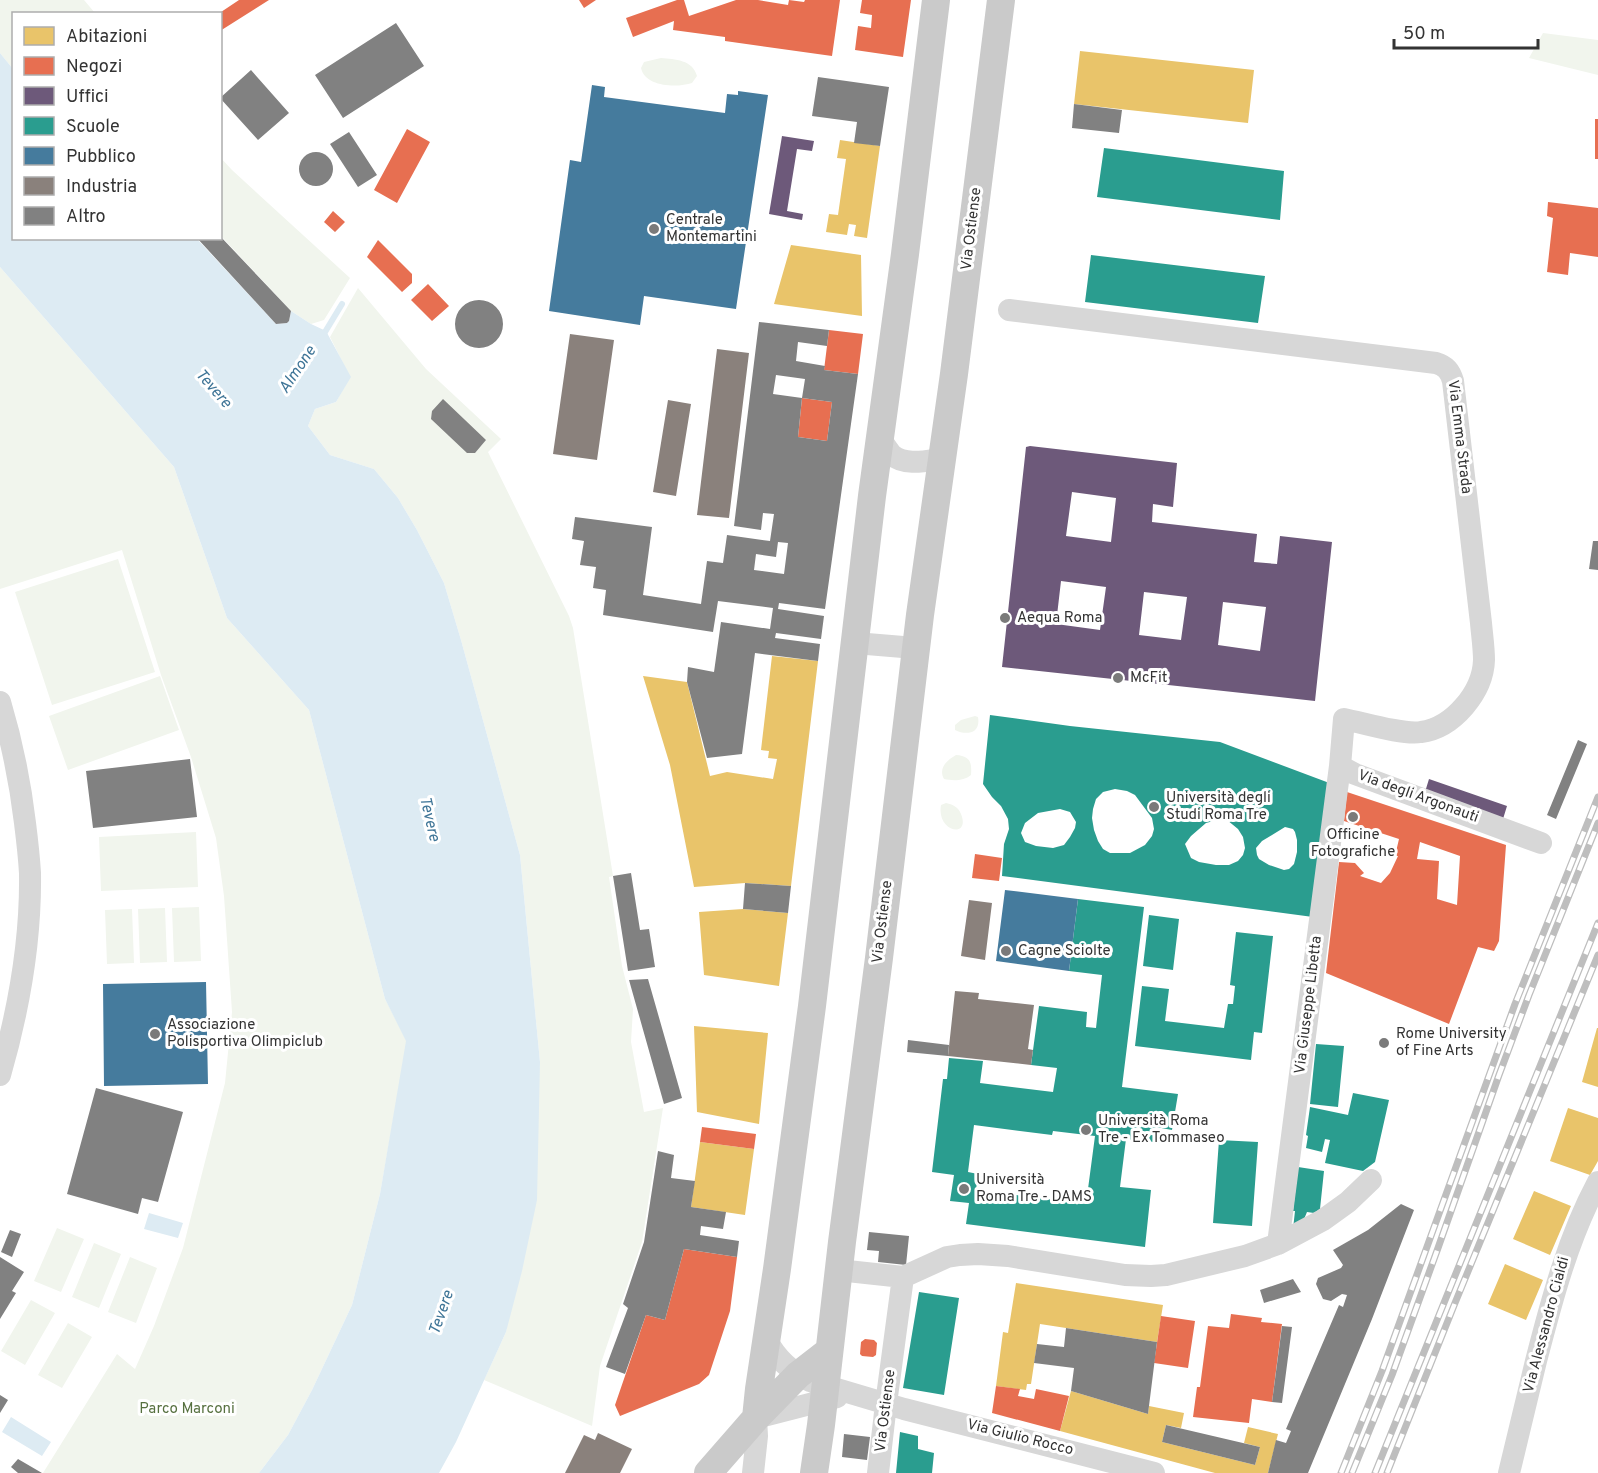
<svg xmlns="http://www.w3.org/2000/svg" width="1598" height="1473" viewBox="0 0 1598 1473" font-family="Overpass,sans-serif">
<rect width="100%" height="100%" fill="#fff"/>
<path fill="#f1f5ed" d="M 0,0 L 84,0 L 95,13 L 14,14 L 13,69 L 0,53 Z
M 1543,33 L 1598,40 L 1598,75 L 1529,58 Z
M 661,58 C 675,59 693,60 697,76 L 692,83 C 677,88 645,87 641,68 L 644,62 Z
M 220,157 L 232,170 L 350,278 L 324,320 L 311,324 L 291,311 L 221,236 Z
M 0,267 L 174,467 L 227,618 L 309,710 L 385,999 L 407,1041 L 380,1194 L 352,1305 L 312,1390 L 288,1435 L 259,1473 L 43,1473 L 117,1354 L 135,1369 L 154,1326 L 183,1248 L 225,1083 L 232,1012 L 224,896 L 216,838 L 191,757 L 161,675 L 122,550 L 0,589 Z
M 358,288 L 426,369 L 501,439 L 488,452 L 569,616 L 573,628 L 613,876 L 609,877 L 622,966 L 633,1009 L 631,1042 L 644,1112 L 663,1108 L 642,1242 L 600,1366 L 592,1426 L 484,1380 L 506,1332 L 540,1062 L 520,855 L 461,640 L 444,583 L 417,530 L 398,498 L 374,469 L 330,455 L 308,426 L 315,409 L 336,402 L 350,377 L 330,337 Z
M 118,559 L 155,672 L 52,705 L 15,592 Z
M 160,676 L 179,730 L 68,770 L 49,716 Z
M 975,716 L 978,717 C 981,733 967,736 955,730 L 955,725 L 961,720 Z
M 956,755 C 970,756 972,762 971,775 C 964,781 953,781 944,779 C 938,768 947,760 956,755 Z
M 946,803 C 954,805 958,807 961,814 C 971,839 936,832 941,805 Z
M 196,832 L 198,887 L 101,891 L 99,837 Z
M 199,907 L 201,961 L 174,962 L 172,908 Z
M 165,908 L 167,962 L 140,963 L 138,909 Z
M 132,909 L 134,963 L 107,964 L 105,910 Z
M 57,1228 L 84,1239 L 61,1292 L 34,1281 Z
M 94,1243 L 121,1254 L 99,1308 L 72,1297 Z
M 130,1257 L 157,1268 L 136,1323 L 108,1312 Z
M 31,1300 L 55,1313 L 25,1365 L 1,1351 Z
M 68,1323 L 92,1337 L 62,1388 L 38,1375 Z"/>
<path fill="#ddebf3" d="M 0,53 L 13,69 L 14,238 L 197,239 L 276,324 L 287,323 L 289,321 L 291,311 L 311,324 L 326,331 L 351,377 L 336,402 L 315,409 L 308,426 L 330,455 L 374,469 L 398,498 L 417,530 L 444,583 L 461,640 L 520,855 L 540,1062 L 537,1200 L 522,1271 L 506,1332 L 456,1442 L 439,1473 L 259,1473 L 288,1435 L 312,1390 L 352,1305 L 380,1194 L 406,1041 L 385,999 L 309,710 L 227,618 L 174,467 L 0,267 Z
M 149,1213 L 183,1223 L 178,1238 L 144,1229 Z
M 11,1417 L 51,1442 L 42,1456 L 2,1432 Z"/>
<path fill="#e9c46a" d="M 1080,51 L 1254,70 L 1248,123 L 1074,104 Z
M 840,140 L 880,146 L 867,238 L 854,236 L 856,225 L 849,224 L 847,235 L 826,232 L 829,214 L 838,215 L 846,159 L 837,158 Z
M 791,245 L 861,255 L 862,316 L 774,304 Z
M 772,656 L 818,661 L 791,886 L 745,883 L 694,887 L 670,765 L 643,676 L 687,682 L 710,776 L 727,772 L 773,779 L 777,759 L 768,758 L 769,751 L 761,750 Z
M 743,909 L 788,913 L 779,986 L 704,975 L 699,912 Z
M 694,1026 L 768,1033 L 759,1124 L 697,1112 Z
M 1597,1028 L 1598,1028 L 1598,1087 L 1582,1082 Z
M 1568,1108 L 1598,1118 L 1598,1161 L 1590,1175 L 1550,1161 Z
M 700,1142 L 754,1149 L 745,1215 L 691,1207 Z
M 1534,1191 L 1571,1206 L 1550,1255 L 1513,1239 Z
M 1505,1264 L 1543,1280 L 1526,1320 L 1488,1304 Z
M 1016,1283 L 1163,1305 L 1157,1342 L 1040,1324 L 1031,1384 L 1027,1384 L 1026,1390 L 996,1386 L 1003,1332 L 1008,1333 Z
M 1071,1391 L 1148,1414 L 1149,1406 L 1184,1413 L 1181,1428 L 1166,1425 L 1162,1442 L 1255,1465 L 1260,1447 L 1244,1443 L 1248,1427 L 1278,1434 L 1268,1473 L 1215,1473 L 1060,1431 Z"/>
<path fill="#e76f51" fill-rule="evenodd" d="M 239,0 L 269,0 L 220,31 L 220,14 L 218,14 Z
M 579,0 L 596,0 L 584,8 Z
M 677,0 L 684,0 L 689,16 L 736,0 L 758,0 L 788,5 L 789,0 L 804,2 L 805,0 L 840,0 L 832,56 L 725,41 L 725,37 L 673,30 L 674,21 L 633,37 L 626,18 Z
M 862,0 L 911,0 L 903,57 L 855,50 L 858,26 L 871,28 L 872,15 L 860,13 Z
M 1595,119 L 1598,119 L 1598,159 L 1595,159 Z
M 407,129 L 430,142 L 397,203 L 374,190 Z
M 1548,202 L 1598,208 L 1598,257 L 1570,253 L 1568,275 L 1547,272 L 1553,218 L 1547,216 Z
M 333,211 L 345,222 L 335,232 L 324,222 Z
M 378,240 L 412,274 L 412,283 L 402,292 L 367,257 Z
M 428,284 L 449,306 L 432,321 L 411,300 Z
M 829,330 L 863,334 L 858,374 L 824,370 Z
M 802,398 L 832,402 L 827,441 L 798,437 Z
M 1347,792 L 1506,845 L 1499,941 L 1494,951 L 1478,947 L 1449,1024 L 1326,973 L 1339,862 L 1355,863 L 1364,873 L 1360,876 L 1381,883 L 1390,873 L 1398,856 L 1395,856 L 1399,839 L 1344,821 ZM 1420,842 L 1460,856 L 1457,905 L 1437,899 L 1439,861 L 1417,859 Z
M 975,854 L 1002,858 L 999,881 L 972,878 Z
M 702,1127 L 756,1134 L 754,1149 L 700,1142 Z
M 684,1249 L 737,1257 L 730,1311 L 709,1375 L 699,1384 L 620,1416 L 615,1405 L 646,1315 L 665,1320 Z
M 1231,1314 L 1262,1318 L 1261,1322 L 1282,1324 L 1272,1402 L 1252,1399 L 1249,1423 L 1193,1417 L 1197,1387 L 1200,1387 L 1208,1326 L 1229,1328 Z
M 1161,1316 L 1195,1321 L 1188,1368 L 1154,1363 Z
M 865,1339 L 874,1340 L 877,1343 L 876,1355 L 873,1357 L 862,1356 L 860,1354 L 861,1342 Z
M 996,1386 L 1020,1389 L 1018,1396 L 1034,1399 L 1036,1389 L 1069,1396 L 1060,1431 L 992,1413 Z"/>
<path fill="#6d597a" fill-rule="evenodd" d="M 782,136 L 814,141 L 812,151 L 797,149 L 787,211 L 803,214 L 802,220 L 769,214 Z
M 1030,446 L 1177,463 L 1173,507 L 1153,504 L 1152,522 L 1257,534 L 1254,562 L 1277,564 L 1280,536 L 1332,542 L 1315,701 L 1002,667 L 1026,447 ZM 1072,492 L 1116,498 L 1111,542 L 1066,536 ZM 1061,581 L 1106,587 L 1100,630 L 1056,624 ZM 1144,592 L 1187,597 L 1181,640 L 1139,635 ZM 1223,602 L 1266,607 L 1260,651 L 1218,645 Z
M 1429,779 L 1507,806 L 1503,819 L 1425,792 Z"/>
<path fill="#2a9d8f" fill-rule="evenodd" d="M 1104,148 L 1284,171 L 1280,220 L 1097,197 Z
M 1091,255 L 1265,276 L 1258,323 L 1085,302 Z
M 990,715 L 1070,726 L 1220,742 L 1332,784 L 1313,917 L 1002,876 L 1004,844 L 1009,829 L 1008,819 L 1001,806 L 992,797 L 983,784 ZM 1115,789 L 1127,791 L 1135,795 L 1152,818 L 1154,829 L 1152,836 L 1145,845 L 1130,853 L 1110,853 L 1103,849 L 1098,841 L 1094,830 L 1092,818 L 1093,809 L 1096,799 L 1103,792 ZM 1060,809 L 1070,812 L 1076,822 L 1075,828 L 1070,837 L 1064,845 L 1053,848 L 1036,846 L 1025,842 L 1021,833 L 1025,823 L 1038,813 ZM 1221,819 L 1227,820 L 1238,829 L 1243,837 L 1245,848 L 1243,855 L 1238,861 L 1229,865 L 1216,865 L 1199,862 L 1191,858 L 1185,844 L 1191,836 L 1206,823 ZM 1285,827 L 1293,829 L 1295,832 L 1297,840 L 1297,852 L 1294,864 L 1289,869 L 1284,870 L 1269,865 L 1259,859 L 1257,855 L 1256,848 L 1262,841 Z
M 1078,899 L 1144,907 L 1122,1087 L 1178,1094 L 1172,1130 L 1156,1127 L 1154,1142 L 1126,1139 L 1120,1187 L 1151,1190 L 1145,1247 L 966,1224 L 969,1203 L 950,1201 L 954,1175 L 932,1172 L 943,1079 L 947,1079 L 949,1058 L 983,1061 L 980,1083 L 1053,1092 L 1057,1068 L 1031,1065 L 1039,1006 L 1087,1012 L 1086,1027 L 1096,1028 L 1102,975 L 1069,971 ZM 974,1125 L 1052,1135 L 1053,1131 L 1095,1136 L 1086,1204 L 976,1190 L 978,1174 L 968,1172 Z
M 1149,915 L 1179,919 L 1173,970 L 1143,966 Z
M 1236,932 L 1273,936 L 1262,1033 L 1254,1032 L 1251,1060 L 1135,1046 L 1142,986 L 1169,989 L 1165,1021 L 1224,1028 L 1228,1004 L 1233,1004 L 1235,986 L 1230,985 Z
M 1316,1044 L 1344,1046 L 1338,1107 L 1310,1104 Z
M 1353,1093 L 1389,1100 L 1375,1162 L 1363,1171 L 1325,1163 L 1330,1140 L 1325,1139 L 1322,1152 L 1306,1148 L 1308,1136 L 1306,1135 L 1310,1107 L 1348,1115 Z
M 1219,1140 L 1258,1142 L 1252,1226 L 1213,1223 Z
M 1298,1167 L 1324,1171 L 1320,1209 L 1314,1213 L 1307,1212 L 1302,1224 L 1293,1229 L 1295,1211 L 1293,1211 Z
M 919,1292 L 959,1298 L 944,1395 L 903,1388 Z
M 900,1432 L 918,1436 L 918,1449 L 934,1453 L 932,1473 L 896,1473 Z"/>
<path fill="#457b9d" d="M 592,85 L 605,87 L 604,97 L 725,113 L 727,94 L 738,95 L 738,91 L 768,95 L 736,309 L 644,296 L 640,325 L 549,311 L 570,160 L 581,162 Z
M 1005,890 L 1078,899 L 1069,971 L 996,961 Z
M 206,982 L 208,1084 L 104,1086 L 103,984 Z"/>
<path fill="#8a817c" d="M 570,334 L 614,340 L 597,460 L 553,454 Z
M 717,349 L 749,353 L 729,518 L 697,515 Z
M 668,400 L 691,404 L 676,496 L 653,492 Z
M 969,900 L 992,903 L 985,960 L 961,956 Z
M 955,991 L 979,993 L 978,999 L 1034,1005 L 1028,1049 L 1033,1050 L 1031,1065 L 948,1056 Z
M 598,1433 L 632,1449 L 620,1473 L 565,1473 L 584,1435 L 595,1440 Z"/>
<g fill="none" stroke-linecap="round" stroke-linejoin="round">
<path stroke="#ddebf3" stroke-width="6" d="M 322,337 L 342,304"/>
</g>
<path fill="#818181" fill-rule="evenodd" d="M 396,23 L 424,66 L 343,118 L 315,75 Z
M 251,70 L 289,113 L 258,140 L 220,98 Z
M 818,77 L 889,87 L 880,146 L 854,143 L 857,122 L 812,116 Z
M 1074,104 L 1122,110 L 1119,133 L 1072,128 Z
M 349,132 L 377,175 L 358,187 L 330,144 Z
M299 169a17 17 0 1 1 34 0a17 17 0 1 1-34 0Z
M 220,236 L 291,311 L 289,321 L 287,323 L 276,324 L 197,238 L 220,238 Z
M455 324a24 24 0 1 1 48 0a24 24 0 1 1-48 0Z
M 759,322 L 829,330 L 827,346 L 798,342 L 796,361 L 825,366 L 824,370 L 858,374 L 825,609 L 779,603 L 778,609 L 824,616 L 821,639 L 776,633 L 775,638 L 820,644 L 818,661 L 755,653 L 742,754 L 707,758 L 687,682 L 688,667 L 714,672 L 721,622 L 770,629 L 773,608 L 718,601 L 713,632 L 603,615 L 606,590 L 593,588 L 596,567 L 580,565 L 584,541 L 572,539 L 575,517 L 652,527 L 643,595 L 701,604 L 707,561 L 723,563 L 727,535 L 770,541 L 774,514 L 763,513 L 761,530 L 734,526 ZM 776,375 L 805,379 L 802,398 L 832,402 L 827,441 L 798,437 L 802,398 L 773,394 ZM 778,542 L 788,543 L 784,574 L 754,570 L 756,554 L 776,557 Z
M 443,399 L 486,440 L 475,453 L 467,453 L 431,419 L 432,411 Z
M 1593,541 L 1598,541 L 1598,570 L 1589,569 Z
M 1578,740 L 1587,744 L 1556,819 L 1547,815 Z
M 190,759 L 197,817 L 93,828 L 86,771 Z
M 631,873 L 640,930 L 649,929 L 655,967 L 628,971 L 613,876 Z
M 745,883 L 791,886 L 788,913 L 743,909 Z
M 648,979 L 682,1098 L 664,1104 L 629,980 Z
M 908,1040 L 949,1045 L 948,1056 L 907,1052 Z
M 96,1088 L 183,1112 L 158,1202 L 142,1198 L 138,1214 L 67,1194 Z
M 658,1151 L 674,1155 L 671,1178 L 695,1181 L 691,1207 L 726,1212 L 723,1229 L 701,1226 L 700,1235 L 739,1241 L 737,1257 L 684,1249 L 665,1320 L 646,1315 L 625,1374 L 606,1367 L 628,1308 L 623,1304 L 644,1242 Z
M 1401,1204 L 1414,1210 L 1372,1319 L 1308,1473 L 1268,1473 L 1276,1440 L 1286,1443 L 1291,1431 L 1286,1429 L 1339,1305 L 1343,1307 L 1347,1295 L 1342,1294 L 1331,1301 L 1323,1299 L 1316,1284 L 1318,1278 L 1341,1268 L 1343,1265 L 1333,1250 L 1368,1230 Z
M 10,1230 L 21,1234 L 12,1257 L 1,1252 Z
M 869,1232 L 909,1236 L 906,1265 L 878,1262 L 879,1251 L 867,1250 Z
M 0,1257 L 24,1272 L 12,1291 L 16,1293 L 0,1319 Z
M 1293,1279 L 1301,1292 L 1264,1303 L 1260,1290 Z
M 1282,1326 L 1292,1327 L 1282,1403 L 1272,1402 Z
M 1066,1328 L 1157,1342 L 1148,1414 L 1071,1391 L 1074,1368 L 1034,1363 L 1037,1344 L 1064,1347 Z
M 0,1395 L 8,1400 L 0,1413 Z
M 1166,1425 L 1260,1447 L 1255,1465 L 1162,1442 Z
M 844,1434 L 870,1437 L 867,1460 L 842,1457 Z
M 18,1459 L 42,1473 L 18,1473 L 11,1467 Z"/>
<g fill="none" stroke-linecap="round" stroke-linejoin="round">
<path stroke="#d7d7d7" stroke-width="22" d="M 1009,310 L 1436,363 C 1446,366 1450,371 1453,381 L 1481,623 C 1482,635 1484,648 1484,660 C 1483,692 1453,728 1421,732 C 1402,735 1364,723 1344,719 L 1340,766 L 1278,1244
M 880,438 C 884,444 888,450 892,455 C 905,466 926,461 942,459
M 855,643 L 915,648
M 0,702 C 12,742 20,781 25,823 C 27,839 29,856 30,873 C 31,941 19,1009 0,1075
M 1340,766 L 1355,774 L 1541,843
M 838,1270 L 903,1277 L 947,1257 L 960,1255 L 978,1254 L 1008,1256 L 1125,1275 L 1151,1276 L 1166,1275 L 1245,1256 L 1278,1244 L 1323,1220 L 1348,1202 L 1371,1180
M 766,1339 C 777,1359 790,1371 810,1381 L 904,1409 L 1154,1473
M 753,1473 L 757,1436 L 756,1418 L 837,1397
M 878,1473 L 886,1404 L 903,1277
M 1509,1473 C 1518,1436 1527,1398 1536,1361 C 1552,1299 1568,1238 1598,1182"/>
<path stroke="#cacaca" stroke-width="28" d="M 756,1418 L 759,1389 L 777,1269 L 812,1006 L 872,496 L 905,254 L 936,0
M 708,1473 L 756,1418 L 798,1375 L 829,1351
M 814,1473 L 821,1425 L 842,1242 L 879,958 L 920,615 L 954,374 L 1001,0"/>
<defs>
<path id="rail" d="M 1341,1473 L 1382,1371 L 1515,1004 L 1598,797
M 1352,1473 L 1392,1375 L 1438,1248 L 1499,1075 L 1529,995 L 1598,823
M 1375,1473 L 1598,923
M 1387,1473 L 1455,1303 L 1598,955"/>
</defs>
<use href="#rail" stroke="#bebebe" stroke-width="7"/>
<use href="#rail" stroke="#fff" stroke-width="4.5" stroke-dasharray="14" stroke-linecap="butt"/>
</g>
<g fill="#7a7a7a" stroke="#fff" stroke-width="2">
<circle cx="654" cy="229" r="6"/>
<circle cx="1005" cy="618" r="6"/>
<circle cx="1118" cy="678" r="6"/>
<circle cx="1154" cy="807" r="6"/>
<circle cx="1353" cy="817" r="6"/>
<circle cx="1006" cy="951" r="6"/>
<circle cx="155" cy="1034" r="6"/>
<circle cx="1384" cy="1043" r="6"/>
<circle cx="1086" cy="1130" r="6"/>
<circle cx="964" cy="1189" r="6"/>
</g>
<g text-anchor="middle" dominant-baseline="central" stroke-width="6" stroke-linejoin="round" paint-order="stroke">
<g font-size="15" fill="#333" stroke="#fff" text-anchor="start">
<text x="666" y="220">Centrale<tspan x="666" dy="17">Montemartini</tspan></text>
<text x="1017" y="618">Aequa Roma</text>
<text x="1130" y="678">McFit</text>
<text x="1166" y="798">Università degli<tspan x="1166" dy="17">Studi Roma Tre</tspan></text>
<text x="1353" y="835" text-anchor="middle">Officine<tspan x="1353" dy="17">Fotografiche</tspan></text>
<text x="1018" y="951">Cagne Sciolte</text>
<text x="167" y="1025">Associazione<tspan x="167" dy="17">Polisportiva Olimpiclub</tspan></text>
<text x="1396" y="1034">Rome University<tspan x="1396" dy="17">of Fine Arts</tspan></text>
<text x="1098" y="1121">Università Roma<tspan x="1098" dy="17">Tre - Ex Tommaseo</tspan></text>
<text x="976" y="1180">Università<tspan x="976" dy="17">Roma Tre - DAMS</tspan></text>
</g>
<g font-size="15" fill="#333" stroke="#fff">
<text transform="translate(972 229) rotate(-83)">Via Ostiense</text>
<text transform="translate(1459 437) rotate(83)">Via Emma Strada</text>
<text transform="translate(1418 797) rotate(20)">Via degli Argonauti</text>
<text transform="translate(883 922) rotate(-83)">Via Ostiense</text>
<text transform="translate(1309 1005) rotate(-83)">Via Giuseppe Libetta</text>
<text transform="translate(1547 1325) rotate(-75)">Via Alessandro Cialdi</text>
<text transform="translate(886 1411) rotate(-83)">Via Ostiense</text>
<text transform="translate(1020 1438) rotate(14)">Via Giulio Rocco</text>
</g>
<g font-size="15" fill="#56703f" stroke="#fff">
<text x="187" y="1409">Parco Marconi</text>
</g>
<g font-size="16" font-style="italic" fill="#3f7597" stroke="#fff">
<text transform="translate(298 370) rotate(-56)">Almone</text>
<text transform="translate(213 389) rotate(49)">Tevere</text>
<text transform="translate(429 819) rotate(77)">Tevere</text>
<text transform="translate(442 1313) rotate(-71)">Tevere</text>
</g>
</g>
<rect x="12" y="12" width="210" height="228" fill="#ffffff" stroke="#adadad" stroke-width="1.5"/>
<rect x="24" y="27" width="30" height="18" fill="#e9c46a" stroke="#adadad" stroke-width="1.5"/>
<text x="66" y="42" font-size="18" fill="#333333">Abitazioni</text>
<rect x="24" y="57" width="30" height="18" fill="#e76f51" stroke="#adadad" stroke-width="1.5"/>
<text x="66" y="72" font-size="18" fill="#333333">Negozi</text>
<rect x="24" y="87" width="30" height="18" fill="#6d597a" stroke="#adadad" stroke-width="1.5"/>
<text x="66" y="102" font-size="18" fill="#333333">Uffici</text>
<rect x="24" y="117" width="30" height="18" fill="#2a9d8f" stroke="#adadad" stroke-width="1.5"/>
<text x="66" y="132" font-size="18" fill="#333333">Scuole</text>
<rect x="24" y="147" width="30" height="18" fill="#457b9d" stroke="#adadad" stroke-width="1.5"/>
<text x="66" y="162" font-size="18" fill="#333333">Pubblico</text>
<rect x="24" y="177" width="30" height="18" fill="#8a817c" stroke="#adadad" stroke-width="1.5"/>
<text x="66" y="192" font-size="18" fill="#333333">Industria</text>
<rect x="24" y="207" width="30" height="18" fill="#818181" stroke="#adadad" stroke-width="1.5"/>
<text x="66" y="222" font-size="18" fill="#333333">Altro</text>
<path d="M1394 39v9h144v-9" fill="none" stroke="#333333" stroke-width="3"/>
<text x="1403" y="39" font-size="18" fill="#333333" stroke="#ffffff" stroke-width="4.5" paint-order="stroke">50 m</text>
</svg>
